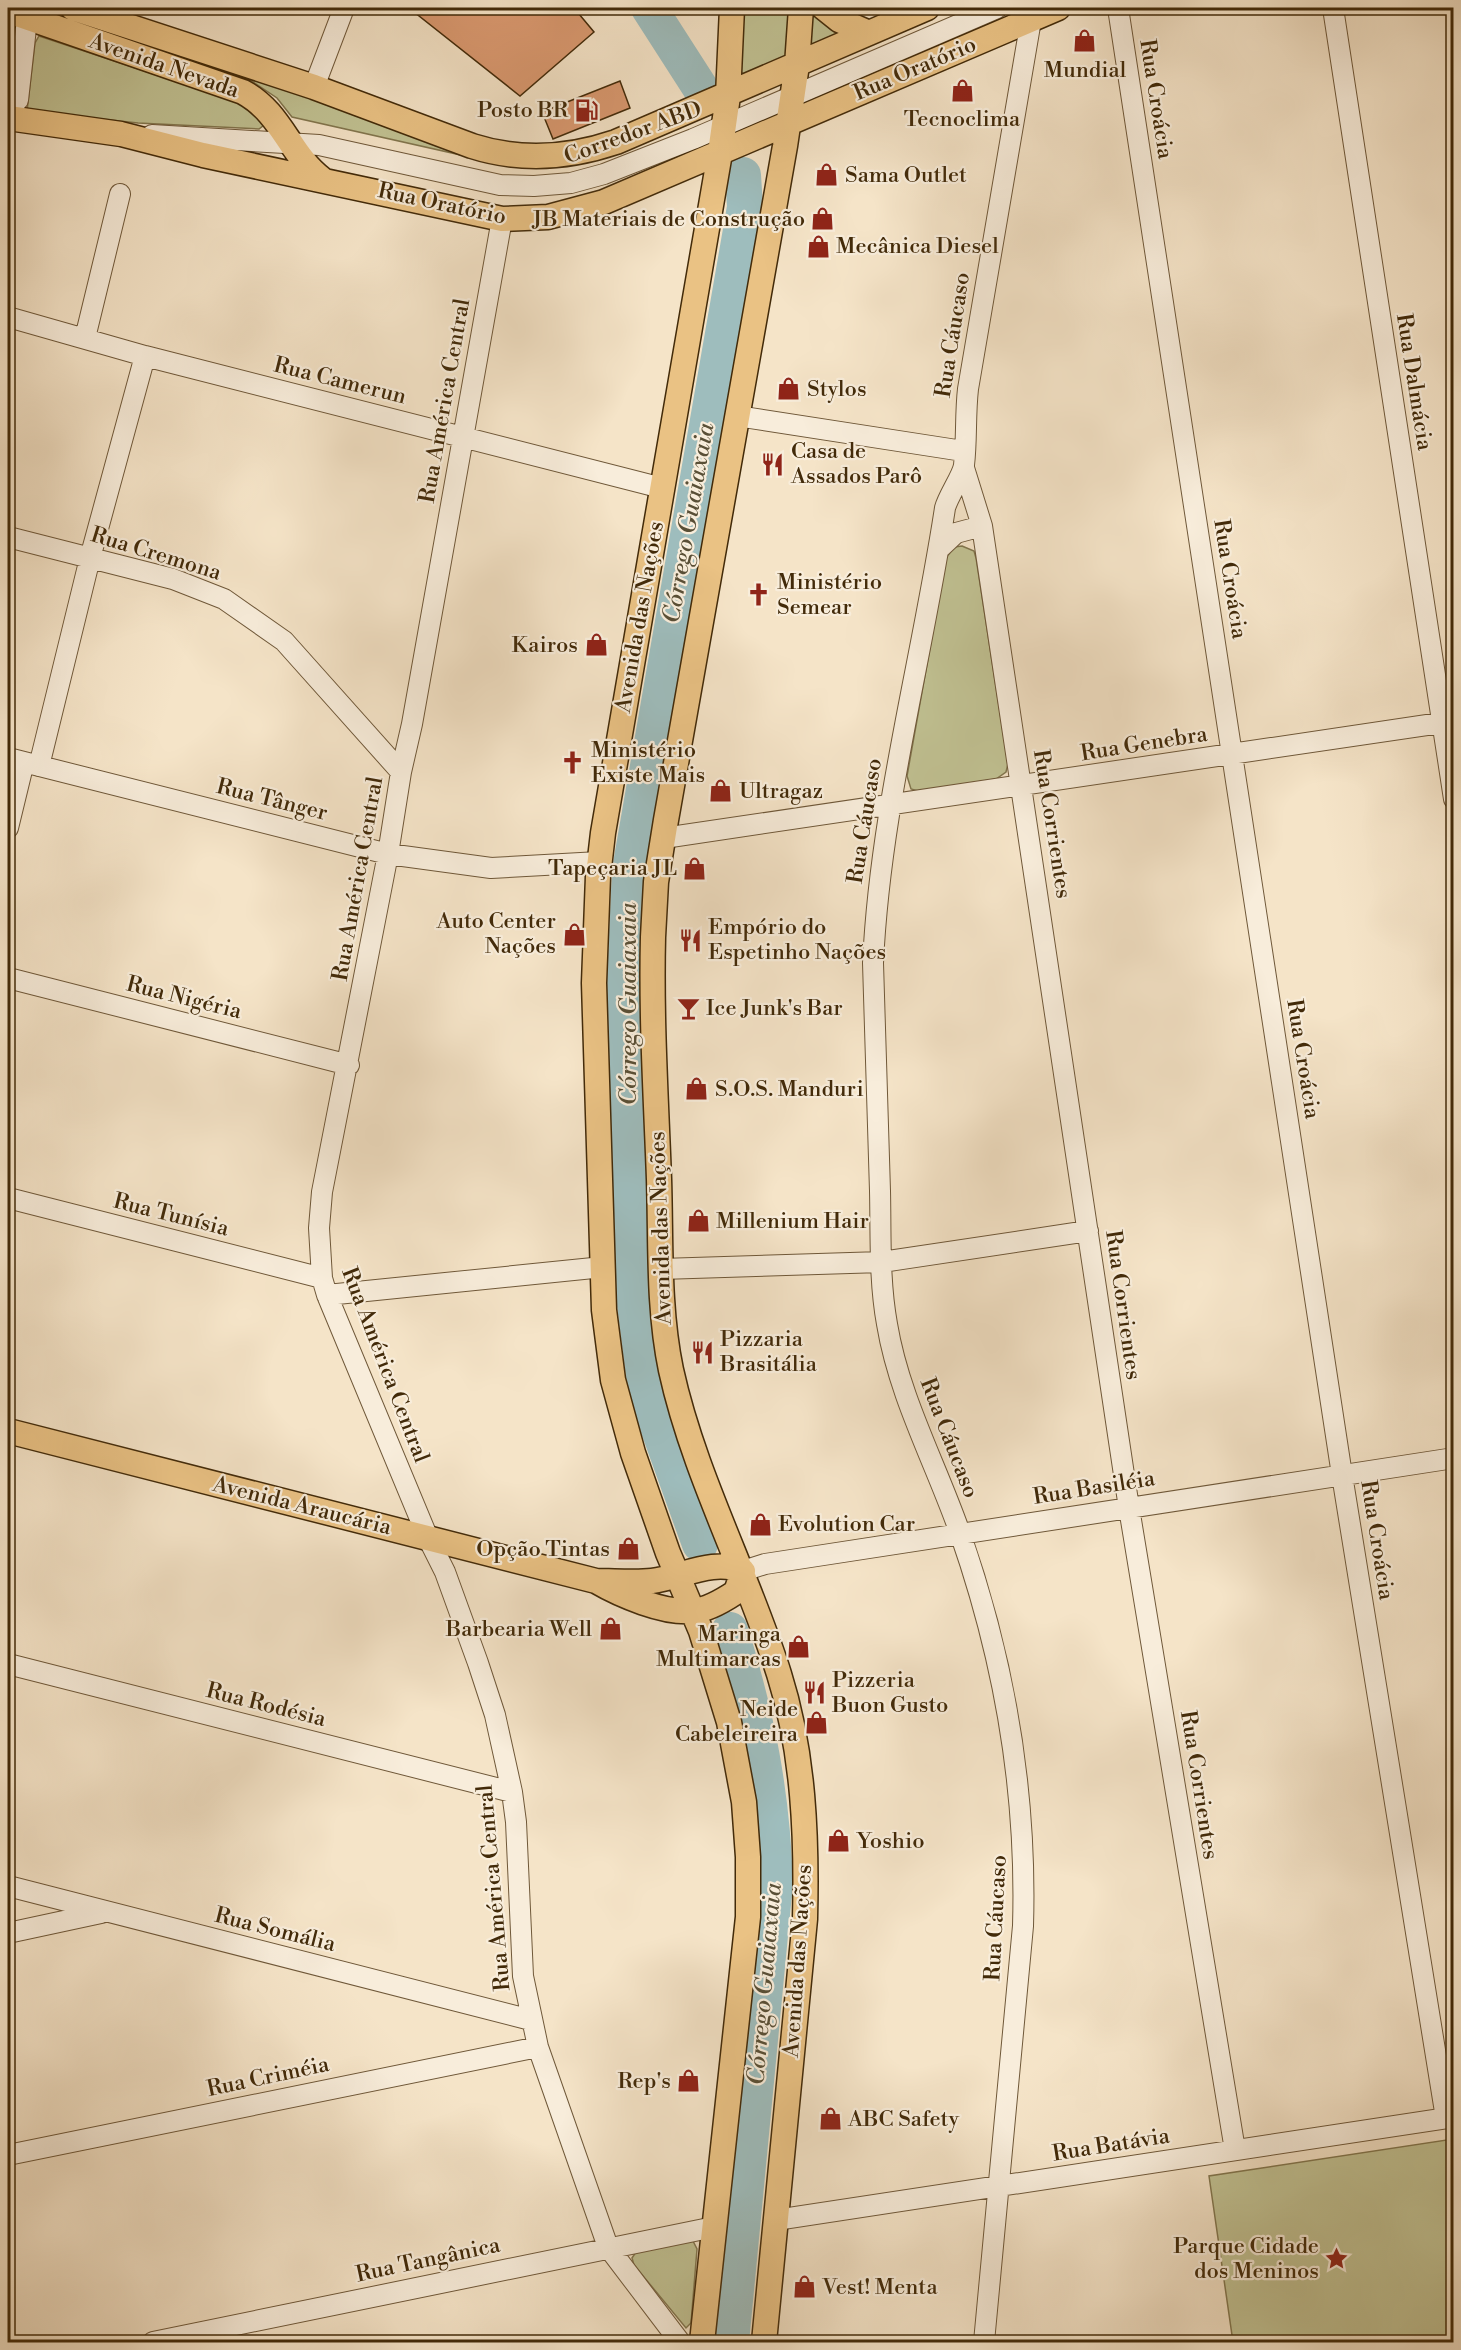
<svg xmlns="http://www.w3.org/2000/svg" width="1461" height="2350" viewBox="0 0 1461 2350" font-family="'Libre Bodoni',serif">
<rect width="100%" height="100%" fill="#f5e4c8"/>
<filter id="stains"><feTurbulence type="fractalNoise" baseFrequency=".00333" numOctaves="4"/><feColorMatrix values="0 0 0 0 .2 0 0 0 0 .09 0 0 0 0 .02 0 0 0 .5 -.17"/></filter>
<radialGradient id="worn" r=".72"><stop offset=".6" stop-color="#630" stop-opacity="0"/><stop offset="1" stop-color="#630" stop-opacity=".3"/></radialGradient>
<path fill="#c1c293" stroke="#82764e" stroke-width="1.5" d="M 31,8 L 44,8 L 278,84 L 462,152 L 461,155 L 292,117 L 277,98 L 250,80 Z
M 741,8 L 789,8 L 786,55 L 781,60 L 745,74 L 741,73 Z
M 812,8 L 838,33 L 808,47 Z
M 39,36 L 232,100 L 253,110 L 264,125 L 259,129 L 138,123 L 27,111 L 35,43 Z
M 962,546 L 974,551 L 976,558 L 1008,764 L 1006,772 L 996,779 L 918,791 L 911,789 L 907,776 L 946,558 L 954,547 Z
M 1453,2139 L 1453,2342 L 1233,2342 L 1209,2176 Z
M 693,2241 L 697,2249 L 691,2323 L 686,2328 L 634,2265 L 632,2258 L 636,2252 Z"/>
<g fill="none" stroke-linecap="round" stroke-linejoin="round">
<path stroke="#9ebdbd" stroke-width="36" d="M 649,8 L 701,89
M 700,1544 L 653,1413 L 644,1377 L 633,1289 L 624,995 L 630,870 L 745,207 L 743,175
M 730,1630 C 757,1717 772,1792 775,1883 L 731,2342"/>
</g>
<path fill="#da9970" stroke="#422a09" stroke-width="1.5" d="M 409,8 L 574,8 L 594,32 L 520,96 Z
M 620,81 L 630,108 L 553,139 L 542,112 Z"/>
<g fill="none" stroke-linecap="round" stroke-linejoin="round">
<defs>
<path id="minor" d="M 1118,8 L 1342,1475 L 1446,2118
M 1333,8 L 1454,799
M 314,87 L 344,8
M 18,100 L 27,19
M 152,135 L 319,145 L 500,185 L 534,186 L 571,183 L 604,174 L 693,139 L 997,8
M 502,219 L 412,724 L 401,772 L 388,854 L 322,1192 L 319,1228 L 322,1278 L 327,1295 L 428,1538 L 445,1572 L 478,1663 L 495,1715 L 512,1792 L 516,1822 L 523,1976 L 538,2047 L 608,2247 L 680,2342
M 8,317 L 145,356 L 662,488
M 85,338 L 120,194
M 737,416 L 963,451
M 964,468 L 982,526 L 1129,1508 L 1235,2150
M 8,537 L 173,579 L 224,599 L 284,641 L 401,772
M 939,549 L 956,533 L 982,526
M 8,758 L 388,854 L 491,868 L 599,862
M 39,766 L 90,558 L 145,356
M 8,828 L 24,762
M 664,838 L 1454,721
M 8,978 L 349,1065
M 8,1198 L 322,1278
M 661,1269 L 882,1262 L 1088,1231
M 327,1295 L 603,1267
M 743,1571 L 765,1564 L 1454,1458
M 8,1664 L 512,1792
M 8,1886 L 531,2020
M 8,1933 L 101,1913
M 8,2155 L 538,2047
M 776,2220 L 1454,2117
M 153,2342 L 714,2227
M 984,2342 L 1023,1926 C 1027,1793 1004,1659 960,1533 C 936,1464 899,1397 887,1324 C 879,1280 881,1235 880,1191 C 877,1115 875,1039 873,963 C 880,810 922,660 945,508 C 948,496 963,475 964,465 C 967,441 965,415 968,389 L 1031,20"/>
<path id="major" d="M 73,8 L 314,87 L 472,146 C 519,161 569,158 616,142 L 927,8
M 824,8 L 839,20 L 869,33
M 8,11 L 243,92 C 282,113 289,154 322,179
M 8,118 L 121,134 L 203,155 L 502,219 L 548,217 L 604,202 L 1058,8
M 8,1431 L 596,1581 C 614,1581 634,1583 652,1581 C 682,1577 714,1558 743,1571 L 736,1592 C 724,1600 707,1610 693,1611 C 664,1614 620,1595 596,1581
M 702,2342 L 748,1917 L 748,1857 L 744,1802 L 729,1722 L 701,1631 L 668,1553 L 633,1453 L 613,1380 L 604,1310 L 594,983 L 598,876 L 603,833 L 720,153 L 728,96 L 732,8
M 764,2342 L 805,1919 C 807,1838 804,1753 779,1674 C 747,1572 694,1475 671,1370 C 658,1308 661,1242 659,1179 C 656,1098 651,1018 653,937 L 656,882 L 666,820 L 785,146 L 797,65 L 801,8"/>
</defs>
<use href="#minor" stroke="#6f5839" stroke-width="22"/>
<use href="#major" stroke="#422a09" stroke-width="27"/>
<use href="#minor" stroke="#f8eddb" stroke-width="20"/>
<use href="#major" stroke="#eac284" stroke-width="24"/>
</g>
<defs>
<symbol id="shop-bare" viewBox="-9 -9 18 18"><path d="M-5-2.5h2.3a2.7 3.5 0 0 1 5.4 0H5L5.5 6h-11ZM-1.5-2.5h3a1.5 2.3 0 0 0-3 0Z" fill="#8f2418" stroke="#f8eddb" stroke-width="2.5" paint-order="stroke"/></symbol>
<symbol id="fuel-bare" viewBox="-9 -9 18 18"><path d="M-5.5-6h7V0h2V4h1.3V-2.5L3-4.5l.8-.8L6-3V5H2.5V1h-1V6h-7ZM-4.2-4.7v3.2H.2V-4.7Z" fill="#8f2418" stroke="#f8eddb" stroke-width="2.5" paint-order="stroke"/></symbol>
<symbol id="restaurant-bare" viewBox="-9 -9 18 18"><path d="M-5-6h1v4h1v-4h1v4h1v-4h1v5L-1.5 .5V6h-2V.5L-5-1ZM5-6V6H3V1.5H1.5Q1.5-4 5-6Z" fill="#8f2418" stroke="#f8eddb" stroke-width="2.5" paint-order="stroke"/></symbol>
<symbol id="church-bare" viewBox="-9 -9 18 18"><path d="M-1.2-6h2.4v3.5h3.3v2.4h-3.3V6h-2.4V-.1h-3.3v-2.4h3.3Z" fill="#8f2418" stroke="#f8eddb" stroke-width="2.5" paint-order="stroke"/></symbol>
<symbol id="bar-bare" viewBox="-9 -9 18 18"><path d="M-6-5H6L.8 .8V4.5H3.5V6h-7V4.5H-.8V.8Z" fill="#8f2418" stroke="#f8eddb" stroke-width="2.5" paint-order="stroke"/></symbol>
<symbol id="sight-bare" viewBox="-9 -9 18 18"><path d="M0-6L1.8-2.2L6-1.7L2.9 1.2L3.7 5.4L0 3.3L-3.7 5.4L-2.9 1.2L-6-1.7L-1.8-2.2Z" fill="#8f2418" stroke="#f8eddb" stroke-width="2.5" paint-order="stroke"/></symbol>
</defs>
<g fill-rule="evenodd">
<use href="#shop-bare" x="1068" y="24" width="33" height="33"/>
<use href="#shop-bare" x="946" y="74" width="33" height="33"/>
<use href="#fuel-bare" x="570" y="94" width="33" height="33"/>
<use href="#shop-bare" x="810" y="158" width="33" height="33"/>
<use href="#shop-bare" x="806" y="202" width="33" height="33"/>
<use href="#shop-bare" x="802" y="230" width="33" height="33"/>
<use href="#shop-bare" x="772" y="372" width="33" height="33"/>
<use href="#restaurant-bare" x="756" y="448" width="33" height="33"/>
<use href="#church-bare" x="742" y="578" width="33" height="33"/>
<use href="#shop-bare" x="580" y="628" width="33" height="33"/>
<use href="#church-bare" x="556" y="746" width="33" height="33"/>
<use href="#shop-bare" x="704" y="774" width="33" height="33"/>
<use href="#shop-bare" x="678" y="852" width="33" height="33"/>
<use href="#shop-bare" x="558" y="918" width="33" height="33"/>
<use href="#restaurant-bare" x="674" y="924" width="33" height="33"/>
<use href="#bar-bare" x="672" y="992" width="33" height="33"/>
<use href="#shop-bare" x="680" y="1072" width="33" height="33"/>
<use href="#shop-bare" x="682" y="1204" width="33" height="33"/>
<use href="#restaurant-bare" x="686" y="1336" width="33" height="33"/>
<use href="#shop-bare" x="744" y="1508" width="33" height="33"/>
<use href="#shop-bare" x="612" y="1532" width="33" height="33"/>
<use href="#shop-bare" x="594" y="1612" width="33" height="33"/>
<use href="#shop-bare" x="782" y="1630" width="33" height="33"/>
<use href="#restaurant-bare" x="798" y="1676" width="33" height="33"/>
<use href="#shop-bare" x="800" y="1706" width="33" height="33"/>
<use href="#shop-bare" x="822" y="1824" width="33" height="33"/>
<use href="#shop-bare" x="672" y="2064" width="33" height="33"/>
<use href="#shop-bare" x="814" y="2102" width="33" height="33"/>
<use href="#sight-bare" x="1320" y="2242" width="33" height="33"/>
<use href="#shop-bare" x="788" y="2270" width="33" height="33"/>
</g>
<g text-anchor="middle" dominant-baseline="central" stroke-width="4.5" stroke-linejoin="round" paint-order="stroke">
<g font-size="22" fill="#422a09" stroke="#f8eddb">
<text transform="translate(164 66) rotate(19)">Avenida Nevada</text>
<text transform="translate(915 69) rotate(-23)">Rua Oratório</text>
<text transform="translate(1156 99) rotate(81)">Rua Croácia</text>
<text transform="translate(633 133) rotate(-20)">Corredor ABD</text>
<text transform="translate(442 204) rotate(12)">Rua Oratório</text>
<text transform="translate(953 335) rotate(-81)">Rua Cáucaso</text>
<text transform="translate(340 381) rotate(14)">Rua Camerun</text>
<text transform="translate(1414 382) rotate(81)">Rua Dalmácia</text>
<text transform="translate(445 401) rotate(-80)">Rua América Central</text>
<text transform="translate(156 554) rotate(17)">Rua Cremona</text>
<text transform="translate(1230 579) rotate(81)">Rua Croácia</text>
<text transform="translate(640 617) rotate(-80)">Avenida das Nações</text>
<text transform="translate(1144 744) rotate(-9)">Rua Genebra</text>
<text transform="translate(272 800) rotate(14)">Rua Tânger</text>
<text transform="translate(865 821) rotate(-81)">Rua Cáucaso</text>
<text transform="translate(1052 824) rotate(81)">Rua Corrientes</text>
<text transform="translate(358 879) rotate(-80)">Rua América Central</text>
<text transform="translate(184 998) rotate(14)">Rua Nigéria</text>
<text transform="translate(1303 1059) rotate(81)">Rua Croácia</text>
<text transform="translate(171 1215) rotate(14)">Rua Tunísia</text>
<text transform="translate(661 1228) rotate(-92)">Avenida das Nações</text>
<text transform="translate(1123 1305) rotate(82)">Rua Corrientes</text>
<text transform="translate(385 1365) rotate(69)">Rua América Central</text>
<text transform="translate(949 1438) rotate(69)">Rua Cáucaso</text>
<text transform="translate(1094 1488) rotate(-9)">Rua Basiléia</text>
<text transform="translate(302 1506) rotate(14)">Avenida Araucária</text>
<text transform="translate(1377 1540) rotate(81)">Rua Croácia</text>
<text transform="translate(266 1705) rotate(14)">Rua Rodésia</text>
<text transform="translate(1199 1785) rotate(81)">Rua Corrientes</text>
<text transform="translate(494 1888) rotate(-95)">Rua América Central</text>
<text transform="translate(996 1918) rotate(-87)">Rua Cáucaso</text>
<text transform="translate(275 1930) rotate(14)">Rua Somália</text>
<text transform="translate(798 1961) rotate(-86)">Avenida das Nações</text>
<text transform="translate(268 2077) rotate(-12)">Rua Criméia</text>
<text transform="translate(1111 2145) rotate(-9)">Rua Batávia</text>
<text transform="translate(428 2260) rotate(-12)">Rua Tangânica</text>
</g>
<g font-size="22" fill="#422a09" stroke="#f8eddb" text-anchor="start">
<text x="1085" y="70" text-anchor="middle">Mundial</text>
<text x="568" y="110" text-anchor="end">Posto BR</text>
<text x="962" y="119" text-anchor="middle">Tecnoclima</text>
<text x="845" y="175">Sama Outlet</text>
<text x="805" y="219" text-anchor="end">JB Materiais de Construção</text>
<text x="836" y="246">Mecânica Diesel</text>
<text x="807" y="389">Stylos</text>
<text x="791" y="451">Casa de<tspan x="791" dy="25">Assados Parô</tspan></text>
<text x="777" y="582">Ministério<tspan x="777" dy="25">Semear</tspan></text>
<text x="578" y="645" text-anchor="end">Kairos</text>
<text x="591" y="750">Ministério<tspan x="591" dy="25">Existe Mais</tspan></text>
<text x="739" y="791">Ultragaz</text>
<text x="677" y="868" text-anchor="end">Tapeçaria JL</text>
<text x="556" y="921" text-anchor="end">Auto Center<tspan x="556" dy="25">Nações</tspan></text>
<text x="708" y="927">Empório do<tspan x="708" dy="25">Espetinho Nações</tspan></text>
<text x="706" y="1008">Ice Junk's Bar</text>
<text x="715" y="1089">S.O.S. Manduri</text>
<text x="716" y="1221">Millenium Hair</text>
<text x="720" y="1339">Pizzaria<tspan x="720" dy="25">Brasitália</tspan></text>
<text x="778" y="1524">Evolution Car</text>
<text x="610" y="1549" text-anchor="end">Opção Tintas</text>
<text x="592" y="1629" text-anchor="end">Barbearia Well</text>
<text x="781" y="1634" text-anchor="end">Maringa<tspan x="781" dy="25">Multimarcas</tspan></text>
<text x="832" y="1680">Pizzeria<tspan x="832" dy="25">Buon Gusto</tspan></text>
<text x="798" y="1709" text-anchor="end">Neide<tspan x="798" dy="25">Cabeleireira</tspan></text>
<text x="857" y="1841">Yoshio</text>
<text x="671" y="2081" text-anchor="end">Rep's</text>
<text x="848" y="2119">ABC Safety</text>
<text x="1319" y="2246" text-anchor="end">Parque Cidade<tspan x="1319" dy="25">dos Meninos</tspan></text>
<text x="822" y="2287">Vest! Menta</text>
</g>
<g font-size="24" font-style="italic" fill="#594f36" stroke="#f8eddb">
<text transform="translate(689 523) rotate(-80)">Córrego Guaiaxaia</text>
<text transform="translate(629 1004) rotate(-90)">Córrego Guaiaxaia</text>
<text transform="translate(765 1984) rotate(-85)">Córrego Guaiaxaia</text>
</g>
</g>
<rect width="1461" height="2350" fill="none" stroke="#f5e4c8" stroke-width="30"/>
<rect x="9" y="9" width="1443" height="2332" fill="none" stroke="#422a09" stroke-width="3"/>
<rect x="15" y="15" width="1431" height="2320" fill="none" stroke="#422a09" stroke-width="1.5"/>
<rect width="100%" height="100%" filter="url(#stains)"/>
<rect width="100%" height="100%" fill="url(#worn)"/>
</svg>
